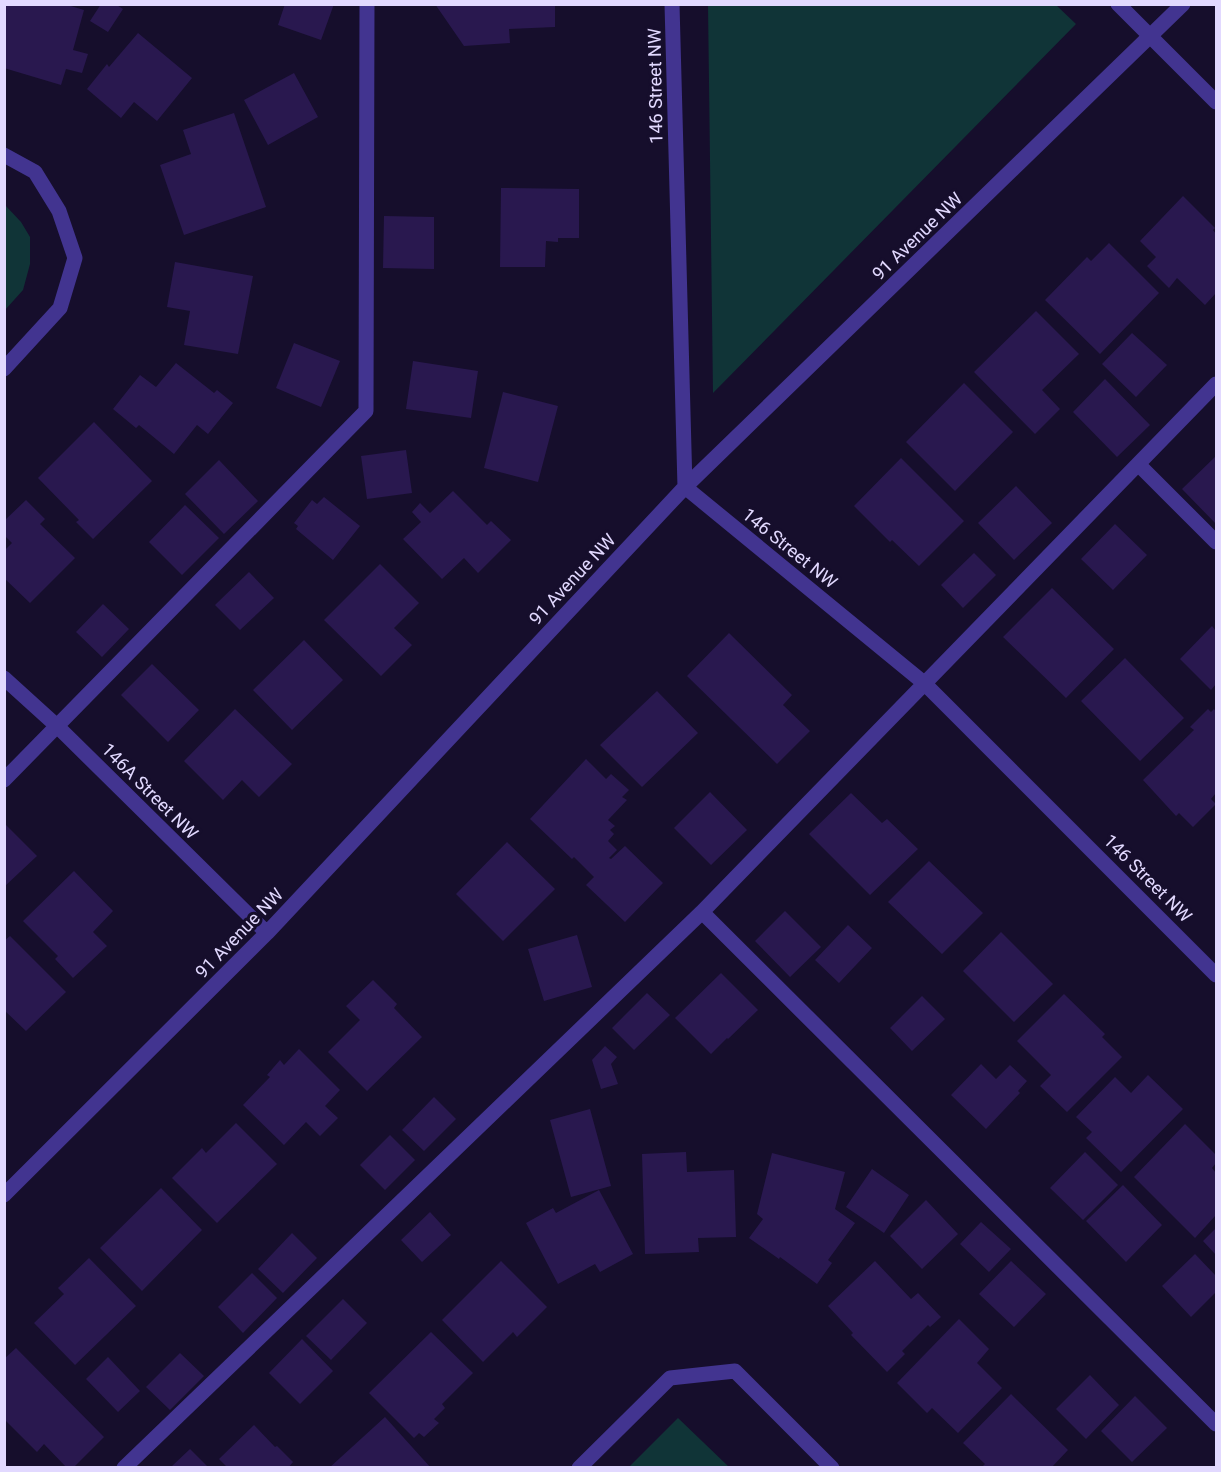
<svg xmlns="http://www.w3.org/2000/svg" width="1221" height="1472" viewBox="0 0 1221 1472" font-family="Roboto,sans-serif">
<rect width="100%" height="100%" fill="#160e2c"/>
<path fill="#103437" d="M 708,5 L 1056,5 L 1076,24 L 713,393 Z
M 5,205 L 21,222 L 30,237 L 30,264 L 23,290 L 5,310 Z
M 678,1418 L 729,1467 L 629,1467 Z"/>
<path fill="#29184f" d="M 4,4 L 64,4 L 84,10 L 73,50 L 88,54 L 82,73 L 66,69 L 61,85 L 4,68 Z
M 101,4 L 115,4 L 123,9 L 108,32 L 90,21 Z
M 285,4 L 334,4 L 321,40 L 278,25 Z
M 435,4 L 555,4 L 555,27 L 509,29 L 510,43 L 464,46 Z
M 138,33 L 192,78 L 157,121 L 134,102 L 121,118 L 87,89 L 107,64 L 109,67 Z
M 294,73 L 318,117 L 268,145 L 244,100 Z
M 234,113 L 266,207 L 184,235 L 160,165 L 191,154 L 183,130 Z
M 501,188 L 579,189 L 579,238 L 558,238 L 558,242 L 546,241 L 545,267 L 500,267 Z
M 1183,196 L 1215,228 L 1213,230 L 1216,234 L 1216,293 L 1205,305 L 1177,278 L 1169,288 L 1147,266 L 1156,257 L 1140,241 Z
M 384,216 L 434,217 L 434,269 L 383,268 Z
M 1109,243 L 1159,293 L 1100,354 L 1045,300 L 1087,257 L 1091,261 Z
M 175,262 L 253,276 L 238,354 L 184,345 L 190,311 L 167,307 Z
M 1036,311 L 1079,354 L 1042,390 L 1060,409 L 1035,434 L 974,372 Z
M 1132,333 L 1167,365 L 1136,397 L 1102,364 Z
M 294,343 L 340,361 L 321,407 L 276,388 Z
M 413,361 L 478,371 L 471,418 L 406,409 Z
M 176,363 L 214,393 L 217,390 L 233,403 L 208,434 L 197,425 L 174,454 L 139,425 L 136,428 L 113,409 L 140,375 L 156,387 Z
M 1105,379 L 1150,425 L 1117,457 L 1073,412 Z
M 964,383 L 1013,432 L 955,491 L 906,442 Z
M 503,392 L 558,406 L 538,482 L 484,468 Z
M 94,422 L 152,481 L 93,539 L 76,522 L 79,520 L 38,478 Z
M 406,450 L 412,493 L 367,499 L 361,456 Z
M 1216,456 L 1216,524 L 1182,489 Z
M 901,458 L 964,521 L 919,566 L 892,540 L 890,542 L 854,506 Z
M 219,460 L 258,501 L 224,534 L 185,494 Z
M 1016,486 L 1052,523 L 1014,560 L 978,523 Z
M 453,491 L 487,525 L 491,521 L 511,540 L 478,573 L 464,558 L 442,579 L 403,539 L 421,522 L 412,512 L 420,503 L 430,513 Z
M 324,497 L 360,526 L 333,560 L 296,529 L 298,526 L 294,523 L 312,500 L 317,504 Z
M 26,500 L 45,519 L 40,524 L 75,558 L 30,603 L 4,578 L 4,551 L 12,543 L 4,535 L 4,521 Z
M 185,505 L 219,538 L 182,575 L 149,542 Z
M 1115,524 L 1147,555 L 1113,590 L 1081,559 Z
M 974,553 L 996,575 L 963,608 L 941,585 Z
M 380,564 L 419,603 L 394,628 L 412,645 L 381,676 L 324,620 Z
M 249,572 L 274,598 L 240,630 L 215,605 Z
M 1052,588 L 1114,649 L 1066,698 L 1003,637 Z
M 103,604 L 129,629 L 102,657 L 76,632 Z
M 1212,626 L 1216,631 L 1216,684 L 1211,690 L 1180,659 Z
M 729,633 L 792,695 L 783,705 L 810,731 L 777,764 L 687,676 Z
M 304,640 L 343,680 L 292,730 L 253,690 Z
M 1125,658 L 1184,718 L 1140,761 L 1081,701 Z
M 152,664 L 199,710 L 168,742 L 121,695 Z
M 657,691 L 698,733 L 642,787 L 600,745 Z
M 235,709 L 292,764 L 259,797 L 242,780 L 223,800 L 184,761 Z
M 1208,709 L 1211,712 L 1214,709 L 1216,712 L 1216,793 L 1211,799 L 1216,804 L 1193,827 L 1179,813 L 1176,816 L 1143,780 L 1194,730 L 1190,727 Z
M 586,759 L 606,779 L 611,774 L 629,790 L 622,797 L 627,800 L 608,820 L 615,826 L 610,830 L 614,834 L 608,841 L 617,850 L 609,858 L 611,859 L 625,846 L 663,883 L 625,922 L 586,885 L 594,877 L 574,857 L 572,859 L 530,819 Z
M 710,792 L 747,830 L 711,865 L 674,828 Z
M 851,793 L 882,823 L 887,819 L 918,849 L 870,895 L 809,834 Z
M 4,823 L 37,856 L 4,887 Z
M 507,842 L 555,889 L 503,941 L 456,894 Z
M 929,861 L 983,913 L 942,954 L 888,902 Z
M 74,871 L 113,911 L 93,932 L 107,946 L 73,978 L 55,959 L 58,956 L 23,921 Z
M 785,911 L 821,947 L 790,977 L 755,941 Z
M 848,925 L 872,948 L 839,983 L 815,960 Z
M 1001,932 L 1053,984 L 1014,1022 L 963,971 Z
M 577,935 L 592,987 L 544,1001 L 528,949 Z
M 10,936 L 66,992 L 26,1031 L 4,1010 L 4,941 Z
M 721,973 L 758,1010 L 728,1039 L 727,1038 L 711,1054 L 675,1018 Z
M 373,980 L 397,1004 L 394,1008 L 422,1037 L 367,1091 L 328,1052 L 360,1020 L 346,1006 Z
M 647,993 L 670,1015 L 634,1050 L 612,1028 Z
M 1064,994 L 1105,1034 L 1102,1037 L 1122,1057 L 1067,1112 L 1040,1086 L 1051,1075 L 1017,1041 Z
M 922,996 L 945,1019 L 912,1051 L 890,1028 Z
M 605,1046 L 617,1057 L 611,1064 L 618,1084 L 601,1089 L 592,1060 Z
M 299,1049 L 340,1090 L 325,1106 L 338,1118 L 320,1136 L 306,1122 L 284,1145 L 243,1105 L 270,1077 L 267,1075 L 280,1060 L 284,1065 Z
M 981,1064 L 996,1079 L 1010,1065 L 1027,1081 L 1018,1091 L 1020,1093 L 986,1129 L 951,1095 Z
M 1148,1075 L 1183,1109 L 1121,1172 L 1086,1138 L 1092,1132 L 1076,1117 L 1115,1077 L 1131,1093 Z
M 434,1097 L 456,1119 L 424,1151 L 402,1130 Z
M 590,1109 L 611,1186 L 571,1197 L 550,1120 Z
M 236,1123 L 277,1164 L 217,1223 L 172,1178 L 202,1148 L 206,1153 Z
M 1185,1124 L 1216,1155 L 1216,1163 L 1212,1168 L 1216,1173 L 1216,1215 L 1195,1238 L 1134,1177 Z
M 390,1135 L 415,1160 L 385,1190 L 360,1165 Z
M 686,1152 L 687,1172 L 734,1170 L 736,1237 L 698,1238 L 699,1252 L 645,1254 L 642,1154 Z
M 1085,1152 L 1118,1185 L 1083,1220 L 1050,1188 Z
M 772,1153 L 845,1172 L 835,1209 L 855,1223 L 828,1260 L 832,1263 L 817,1284 L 780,1257 L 779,1259 L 749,1238 L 763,1219 L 757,1214 Z
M 872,1169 L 909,1195 L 884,1233 L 846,1207 Z
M 1123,1185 L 1162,1225 L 1126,1262 L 1086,1221 Z
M 161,1188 L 202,1230 L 142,1291 L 100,1248 Z
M 599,1190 L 633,1254 L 600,1272 L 595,1264 L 558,1284 L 526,1223 L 553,1208 L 556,1213 Z
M 926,1200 L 958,1234 L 922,1269 L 890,1236 Z
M 430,1212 L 451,1235 L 422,1262 L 401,1240 Z
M 981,1222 L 1011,1249 L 989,1272 L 960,1244 Z
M 1216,1228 L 1216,1255 L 1203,1241 Z
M 292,1233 L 317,1258 L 283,1293 L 258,1269 Z
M 1195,1254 L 1216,1276 L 1216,1292 L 1191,1317 L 1162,1286 Z
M 89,1258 L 136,1306 L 75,1365 L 34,1323 L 64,1294 L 58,1288 Z
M 501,1261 L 547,1307 L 517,1337 L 513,1332 L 483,1362 L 442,1320 Z
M 875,1261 L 911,1299 L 918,1293 L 941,1317 L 930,1327 L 928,1325 L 902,1351 L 905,1354 L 887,1372 L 851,1335 L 853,1333 L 828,1306 Z
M 1011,1261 L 1046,1294 L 1014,1327 L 979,1294 Z
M 252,1273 L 277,1298 L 243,1333 L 218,1307 Z
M 343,1299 L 367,1323 L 331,1360 L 306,1336 Z
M 959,1319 L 989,1349 L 977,1363 L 1002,1388 L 958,1433 L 932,1408 L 927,1413 L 897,1383 Z
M 431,1332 L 473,1373 L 442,1404 L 445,1408 L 434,1419 L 439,1423 L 424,1437 L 419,1433 L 414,1438 L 369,1393 Z
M 302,1339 L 333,1371 L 300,1404 L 269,1373 Z
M 16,1348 L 104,1437 L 73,1468 L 67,1468 L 44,1444 L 37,1452 L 4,1419 L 4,1359 Z
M 180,1353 L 204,1376 L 170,1410 L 146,1387 Z
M 108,1357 L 140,1391 L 118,1412 L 86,1379 Z
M 1090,1375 L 1119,1405 L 1086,1439 L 1056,1409 Z
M 1011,1394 L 1068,1450 L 1051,1468 L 985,1468 L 983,1466 L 985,1464 L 963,1443 Z
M 1135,1396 L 1167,1428 L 1132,1462 L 1101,1431 Z
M 385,1417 L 431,1468 L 329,1468 Z
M 254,1425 L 275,1447 L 277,1446 L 293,1462 L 288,1468 L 281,1468 L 280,1466 L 278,1468 L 228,1468 L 219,1459 Z
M 190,1449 L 209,1468 L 174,1468 L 172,1466 Z"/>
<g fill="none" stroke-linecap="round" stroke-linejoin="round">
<path stroke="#423490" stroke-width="15" d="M 672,4 L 685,487 L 924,683 L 1216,975
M 1118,4 L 1216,102
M 4,155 L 35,172 L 59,211 L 75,258 L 60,308 L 4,369
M 1216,384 L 702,912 L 1216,1424
M 1138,464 L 1216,542
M 4,678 L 58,727 L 267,933
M 4,780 L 366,411 L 367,4
M 4,1195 L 267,933 L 685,487 L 1183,4
M 124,1468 L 702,912
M 579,1468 L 670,1378 L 735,1371 L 832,1468"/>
</g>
<g text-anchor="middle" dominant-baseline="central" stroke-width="6" stroke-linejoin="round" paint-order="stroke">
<g font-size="18" fill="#e2d9ff" stroke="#160e2c">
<text transform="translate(655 86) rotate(-91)">146 Street NW</text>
<text transform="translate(917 236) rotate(-44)">91 Avenue NW</text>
<text transform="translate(790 548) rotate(39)">146 Street NW</text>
<text transform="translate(572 579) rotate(-47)">91 Avenue NW</text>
<text transform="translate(150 791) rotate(45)">146A Street NW</text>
<text transform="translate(1148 878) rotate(45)">146 Street NW</text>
<text transform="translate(239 933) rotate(-46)">91 Avenue NW</text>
</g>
</g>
<rect width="1221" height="1472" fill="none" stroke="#e2d9ff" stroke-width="12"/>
</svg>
